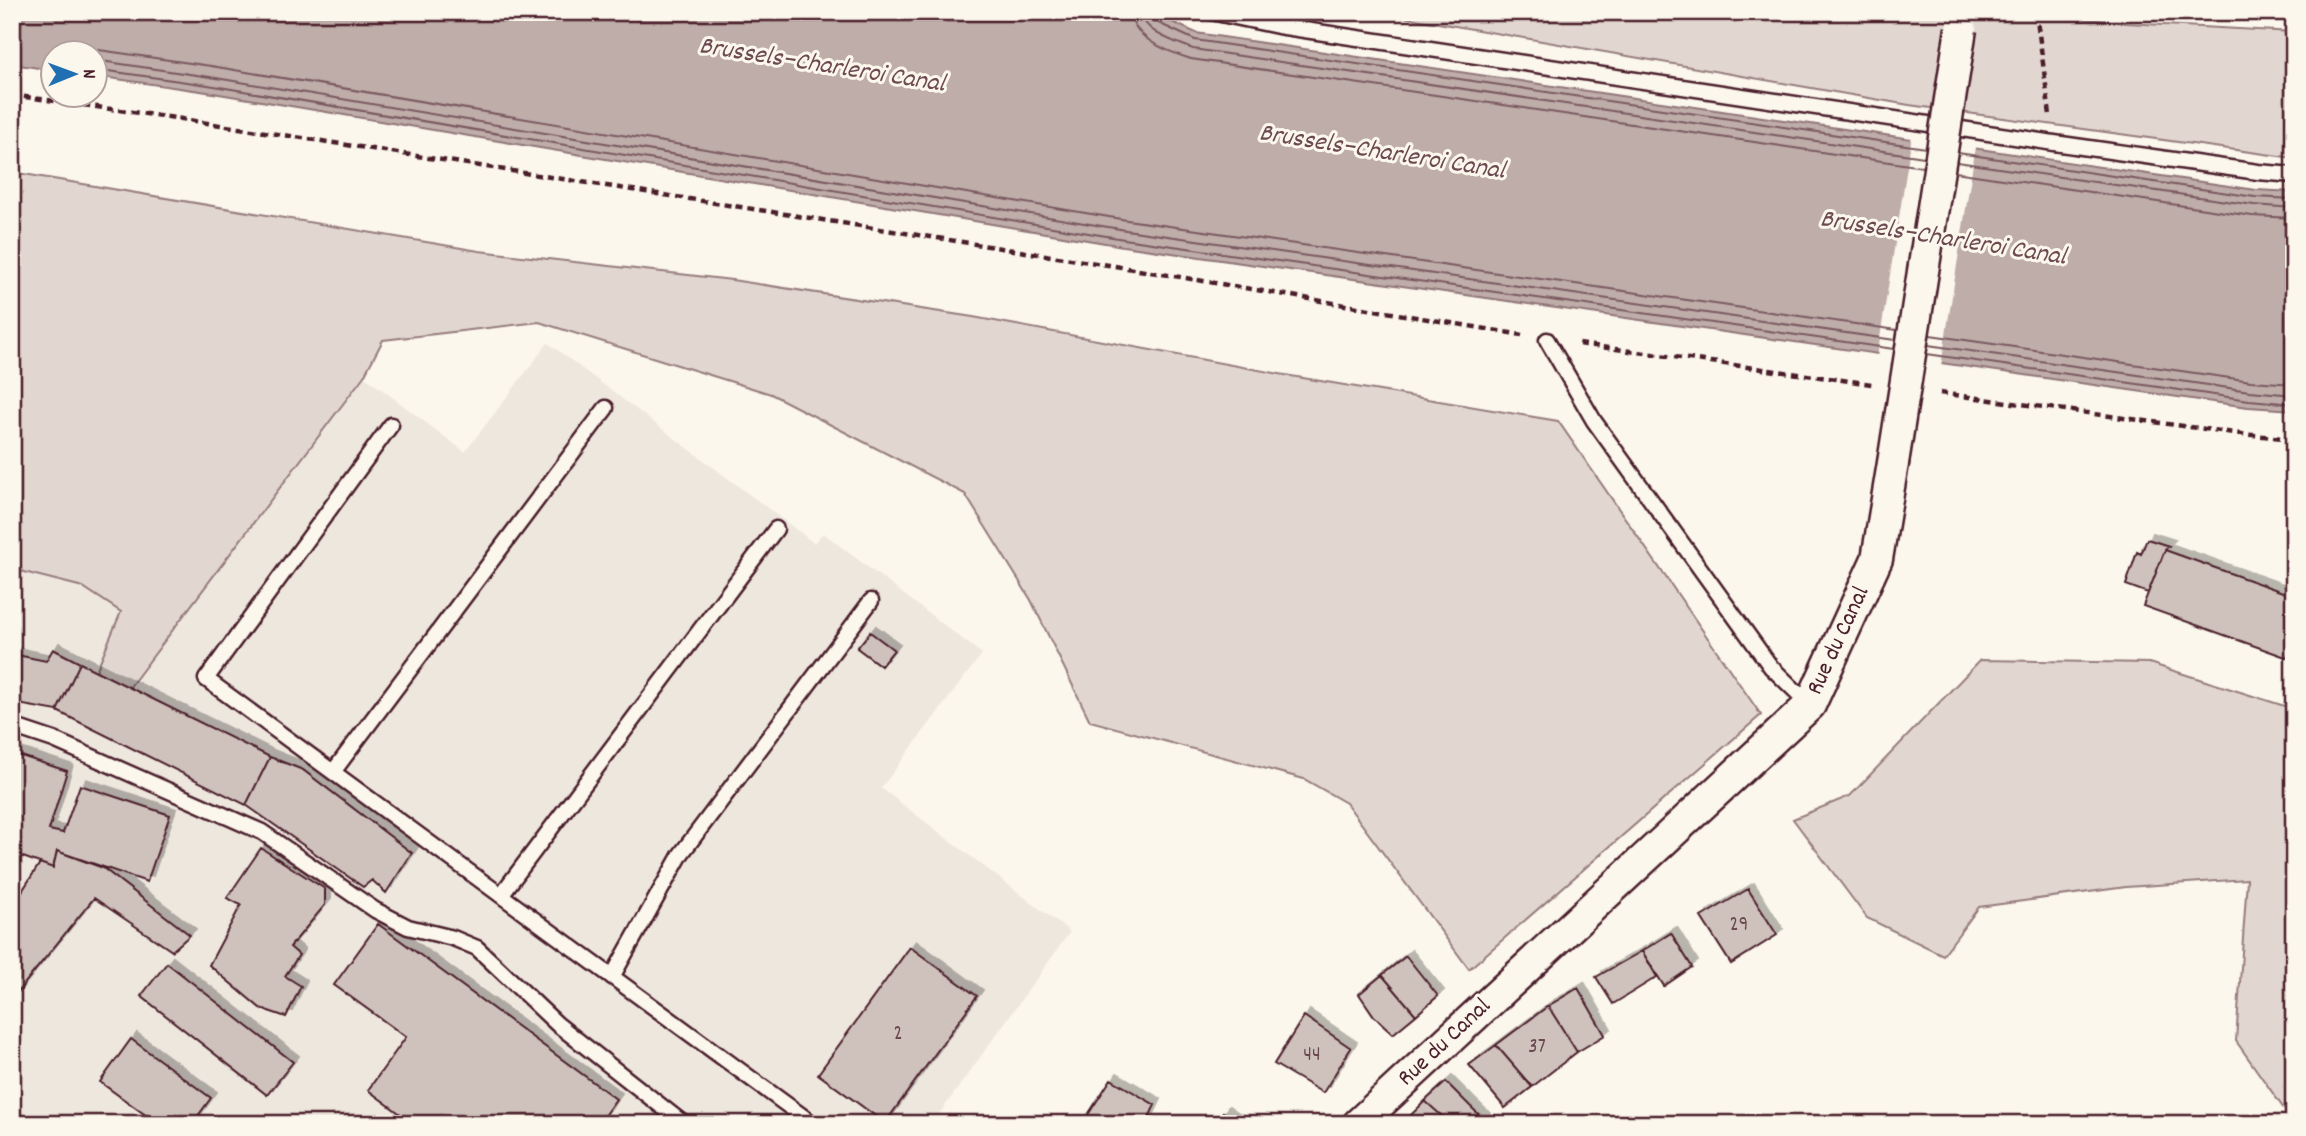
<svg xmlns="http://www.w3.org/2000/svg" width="2306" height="1136" viewBox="0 0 2306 1136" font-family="Dekko,sans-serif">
<defs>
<filter id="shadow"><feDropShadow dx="6" dy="-6" stdDeviation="0" flood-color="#0004"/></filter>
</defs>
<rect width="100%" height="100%" fill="#fbf7ec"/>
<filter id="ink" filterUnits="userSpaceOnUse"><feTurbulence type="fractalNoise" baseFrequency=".0143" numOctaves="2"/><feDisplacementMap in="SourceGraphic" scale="14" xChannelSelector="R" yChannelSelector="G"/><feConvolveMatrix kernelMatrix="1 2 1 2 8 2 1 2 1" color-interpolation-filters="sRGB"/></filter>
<g filter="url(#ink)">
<path fill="#eee7de" d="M 548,343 L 814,543 L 823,533 L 982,654 L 881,788 L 1070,932 L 932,1124 L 251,1124 L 239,1117 L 235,1124 L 31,1124 L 12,1116 L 12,569 L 83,587 L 121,612 L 96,671 L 129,688 L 364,376 L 465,452 Z"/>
<path fill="#e2d7d0" stroke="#967b7e" stroke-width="2" d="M 1375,12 L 2019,12 L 2126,23 L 2294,32 L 2294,158 L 1909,105 Z
M 12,172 L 479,251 L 732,280 L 973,317 L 1285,375 L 1558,421 L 1761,715 L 1469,969 L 1346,803 L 1304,779 L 1090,721 L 1031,600 L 965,494 L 771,394 L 539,322 L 383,340 L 364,376 L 129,688 L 96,671 L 121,612 L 83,587 L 12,569 Z
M 1980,660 L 2149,663 L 2294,709 L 2294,1123 L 2236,1041 L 2247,879 L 2126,887 L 1979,907 L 1943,955 L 1867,918 L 1793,819 L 1850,796 Z"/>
<path fill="#bfadaa" stroke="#907477" stroke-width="2" d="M 12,12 L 1151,12 L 1196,33 L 2256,190 L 2294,192 L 2294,410 L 2248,407 L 1123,246 L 207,92 L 95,76 L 94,52 L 52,52 L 52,70 L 12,64 Z"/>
<path fill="#fbf7ec" d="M 1912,135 L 1976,145 L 1941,366 L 1877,357 Z"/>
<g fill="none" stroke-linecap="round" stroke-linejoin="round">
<path stroke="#79585e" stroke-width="2" d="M 1131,12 C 1132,39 1169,52 1191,59 L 1923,167
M 1141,12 C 1143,33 1176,42 1193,49 L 1924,157
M 1150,12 L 1154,21 L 1195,40 L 1926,148
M 84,52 L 99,50 L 211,66 L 1127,220 L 1897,330
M 94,60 L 210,77 L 1126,230 L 1895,340
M 94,69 L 208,85 L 1124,239 L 1894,349
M 1958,153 L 2255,197 L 2294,199
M 1957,162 L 2254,205 L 2294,208
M 1955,172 L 2252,216 L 2294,218
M 1930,335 L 2251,381 L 2294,384
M 1928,345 L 2250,391 L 2294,395
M 1927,354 L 2249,400 L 2294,404"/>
</g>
<path fill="#cfc2bc" stroke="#4a1f2b" stroke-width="2" filter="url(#shadow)" d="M 2147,539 L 2169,546 L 2165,550 L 2148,593 L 2126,585 L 2137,552 L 2141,554 Z
M 2165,550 L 2294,596 L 2294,660 L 2143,606 Z
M 870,632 L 894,650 L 881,666 L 857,648 Z
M 53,649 L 80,663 L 57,711 L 12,703 L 12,654 L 46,661 Z
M 80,663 L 270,757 L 246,805 L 57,711 Z
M 12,753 L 67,771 L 49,830 L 63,833 L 80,785 L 170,815 L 147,882 L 57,851 L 53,868 L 12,853 Z
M 270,757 L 303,770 L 412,853 L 386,893 L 372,880 L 363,887 L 246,805 Z
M 261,848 L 325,889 L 325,905 L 290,947 L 299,955 L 285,976 L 301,986 L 286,1017 L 260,1008 L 209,965 L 241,905 L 227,898 Z
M 57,851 L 103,868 L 190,935 L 172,951 L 94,898 L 12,999 L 12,907 L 40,863 L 53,868 Z
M 1748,889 L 1777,935 L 1731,964 L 1701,917 Z
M 378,924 L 616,1099 L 598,1124 L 414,1124 L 368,1090 L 406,1037 L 334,985 Z
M 1671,933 L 1692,967 L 1664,986 L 1642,951 Z
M 910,947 L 977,996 L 885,1123 L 818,1074 Z
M 1642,951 L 1657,977 L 1613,1004 L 1596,977 Z
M 1406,956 L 1438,996 L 1416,1015 L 1382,975 Z
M 167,963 L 293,1062 L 267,1095 L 141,996 Z
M 1382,975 L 1416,1015 L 1393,1034 L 1374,1016 L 1359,994 Z
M 1578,988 L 1605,1035 L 1577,1052 L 1548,1006 Z
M 1548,1006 L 1577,1052 L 1532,1087 L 1496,1045 Z
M 1304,1016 L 1351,1048 L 1323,1093 L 1274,1064 Z
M 131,1039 L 211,1098 L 192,1124 L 158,1124 L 100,1082 Z
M 1496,1045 L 1532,1087 L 1505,1108 L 1469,1065 Z
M 1111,1079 L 1155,1105 L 1146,1124 L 1082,1124 Z
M 1446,1082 L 1470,1106 L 1489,1124 L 1451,1124 L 1425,1101 Z
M 1425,1101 L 1451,1124 L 1402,1124 Z
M 1223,1112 L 1240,1124 L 1215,1124 Z"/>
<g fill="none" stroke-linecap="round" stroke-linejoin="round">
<defs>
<path id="lane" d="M 1211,12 L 1278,26 L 2054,143 L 2258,172 L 2294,175
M 1547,340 L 1594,421 L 1771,667 L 1810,705
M 391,425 L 206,679 L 813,1124
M 12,726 L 54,740 L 262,832 L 375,910 L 408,927 L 453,938 L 477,948 L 557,1024 L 684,1124
M 333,772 L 606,408
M 501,895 L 776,529
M 612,977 L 681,854 L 871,601"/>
<path id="street" d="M 1358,1124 L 1810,705 L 1877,559 L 1893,463"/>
</defs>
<use href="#lane" stroke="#4a1f2b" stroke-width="19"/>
<use href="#street" stroke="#4a1f2b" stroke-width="35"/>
<path stroke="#4a1f2b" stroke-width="4.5" stroke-dasharray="7 5" stroke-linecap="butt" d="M 2036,12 L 2050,115
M 12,95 L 182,119 L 1121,267 L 1522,335
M 1579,344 L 1872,384
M 1940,393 L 2242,434 L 2294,439"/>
<use href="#lane" stroke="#fbf7ec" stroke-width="14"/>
<use href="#street" stroke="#fbf7ec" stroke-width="30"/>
<defs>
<path id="street-bridge" d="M 1893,463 L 1961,29"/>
</defs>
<use href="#street-bridge" stroke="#4a1f2b" stroke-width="35" stroke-linecap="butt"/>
<use href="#street-bridge" stroke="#fbf7ec" stroke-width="30"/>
</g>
</g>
<g text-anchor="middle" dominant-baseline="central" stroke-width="6" stroke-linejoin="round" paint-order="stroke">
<g font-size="21" fill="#6b484f">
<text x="1739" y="926">29</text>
<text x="898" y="1035">2</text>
<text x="1537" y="1048">37</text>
<text x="1312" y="1056">44</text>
</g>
<g font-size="24" fill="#4a1f2b" stroke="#fbf7ec">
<text transform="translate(1839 641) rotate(-65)">Rue du Canal</text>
<text transform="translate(1445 1043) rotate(-43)">Rue du Canal</text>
</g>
<g font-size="26" font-style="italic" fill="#6d4a51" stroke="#fbf7ec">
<text transform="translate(822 66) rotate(9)">Brussels–Charleroi Canal</text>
<text transform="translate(1382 153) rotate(9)">Brussels–Charleroi Canal</text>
<text transform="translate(1943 239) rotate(9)">Brussels–Charleroi Canal</text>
</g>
</g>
<rect width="2306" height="1136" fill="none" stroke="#fbf7ec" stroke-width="42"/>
<rect x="21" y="21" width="2264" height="1094" fill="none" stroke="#4a1f2b" stroke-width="2.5" filter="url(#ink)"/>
<g transform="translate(74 74) rotate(89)"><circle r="33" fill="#fbf7ec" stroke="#b4a19f" stroke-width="2"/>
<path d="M0-5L12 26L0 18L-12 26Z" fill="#1f6fb2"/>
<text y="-10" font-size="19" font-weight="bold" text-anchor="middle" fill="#4a1f2b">N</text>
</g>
</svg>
